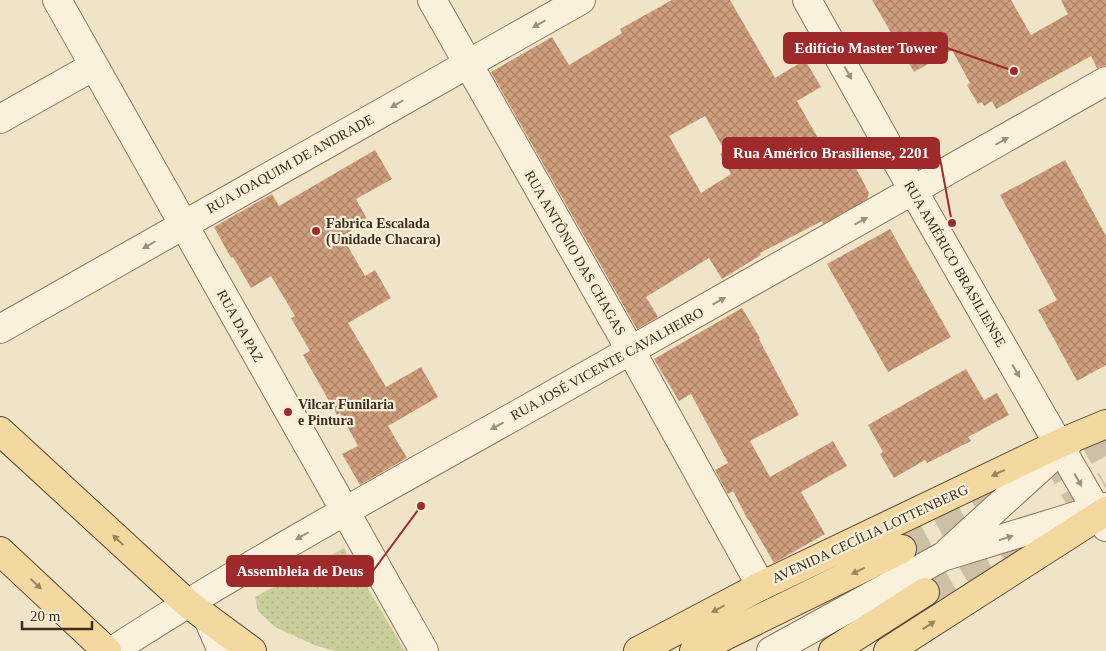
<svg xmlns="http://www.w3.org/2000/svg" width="1106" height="651" viewBox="0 0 1106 651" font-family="Georgia,serif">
<defs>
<pattern id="park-dots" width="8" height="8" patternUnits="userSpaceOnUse" patternTransform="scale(1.25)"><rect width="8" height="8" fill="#c9cf9b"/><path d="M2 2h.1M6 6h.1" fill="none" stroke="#aeb285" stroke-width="1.8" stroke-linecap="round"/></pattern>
<pattern id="building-cross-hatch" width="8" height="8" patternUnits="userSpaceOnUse" patternTransform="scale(1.25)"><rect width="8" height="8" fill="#cf9f7d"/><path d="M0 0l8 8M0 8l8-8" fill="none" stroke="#a98266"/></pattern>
</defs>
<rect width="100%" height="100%" fill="#f0e4c8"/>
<path fill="url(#park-dots)" d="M 344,548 L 405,651 L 335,651 L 314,645 L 275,627 L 258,611 L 255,597 Z"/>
<path fill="url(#building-cross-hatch)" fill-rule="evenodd" d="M 672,0 L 730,0 L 775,78 L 805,60 L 821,87 L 797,101 L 832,163 L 848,153 L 869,193 L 867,200 L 823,224 L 822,221 L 760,253 L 761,255 L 722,279 L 709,258 L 646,297 L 658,317 L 637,329 L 491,72 L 552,37 L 569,65 L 622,33 L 620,29 ZM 705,116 L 725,151 L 720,154 L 731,174 L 701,193 L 669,136 Z
M 872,0 L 1011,0 L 1031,35 L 1068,14 L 1061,0 L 1106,0 L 1106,65 L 1097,68 L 1091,56 L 996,109 L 992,101 L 984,106 L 982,102 L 978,104 L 967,85 L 970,83 L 952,50 L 914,72 Z
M 375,150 L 392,179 L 356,199 L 368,221 L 342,236 L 365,276 L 375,270 L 391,298 L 348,323 L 386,387 L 421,367 L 438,397 L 388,426 L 407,458 L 360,485 L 342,454 L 358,446 L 340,413 L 337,415 L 303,355 L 310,351 L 291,318 L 295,316 L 271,276 L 251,288 L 233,257 L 231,258 L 214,227 L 272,194 L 279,206 Z
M 1065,160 L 1106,236 L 1106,365 L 1077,381 L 1038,310 L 1057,300 L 1000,195 Z
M 890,229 L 951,337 L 888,372 L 827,264 Z
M 742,308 L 760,338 L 759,339 L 799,415 L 750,441 L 770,477 L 833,441 L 847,466 L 801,492 L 825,534 L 774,563 L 749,520 L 748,520 L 733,491 L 728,494 L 715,470 L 728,463 L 691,394 L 679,401 L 654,359 Z
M 966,369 L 984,400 L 997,393 L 1009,415 L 968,437 L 971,441 L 927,463 L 925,460 L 894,478 L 880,454 L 883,452 L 868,425 Z"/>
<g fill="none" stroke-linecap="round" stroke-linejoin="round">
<path stroke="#ccc0a6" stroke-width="28" stroke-dasharray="28 14" stroke-linecap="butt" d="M 1048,472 L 1106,440
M 1068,507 L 1106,485
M 902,549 L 1003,495
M 925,592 L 1012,541"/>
<defs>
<path id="minor" d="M 57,0 L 424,651
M 432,0 L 631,351 L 761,586
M 807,0 L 914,192 L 1106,527
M 0,119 L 94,66
M 0,329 L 581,0
M 949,551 L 1069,442
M 208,619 L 222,651
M 112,651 C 244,566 382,490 520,413 C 715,303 911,193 1106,81
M 771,651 L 942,557 L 1105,507"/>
<path id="major" d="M 0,431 L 187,603 L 252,651
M 0,551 L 107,651
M 638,651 L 761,586 L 1058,444 L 1106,424
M 694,651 L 902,549
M 833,651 L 925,592
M 888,651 L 1106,511"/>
</defs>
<use href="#minor" stroke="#8d765c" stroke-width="30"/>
<use href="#major" stroke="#5b4430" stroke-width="30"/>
<use href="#minor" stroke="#faf1dc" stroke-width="28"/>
<use href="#major" stroke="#f3d9a0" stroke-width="28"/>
</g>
<defs><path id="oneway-solid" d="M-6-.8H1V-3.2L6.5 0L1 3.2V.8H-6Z" transform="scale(1.25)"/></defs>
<g fill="#9c907e">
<use href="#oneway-solid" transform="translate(539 24) rotate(151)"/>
<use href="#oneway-solid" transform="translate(848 73) rotate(61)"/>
<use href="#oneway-solid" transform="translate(397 104) rotate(150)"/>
<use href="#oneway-solid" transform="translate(1002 141) rotate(-30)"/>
<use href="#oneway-solid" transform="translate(861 221) rotate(-29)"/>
<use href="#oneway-solid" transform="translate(149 245) rotate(150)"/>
<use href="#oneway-solid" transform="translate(719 301) rotate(-29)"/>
<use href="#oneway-solid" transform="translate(1016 371) rotate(60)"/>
<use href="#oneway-solid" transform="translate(497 426) rotate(151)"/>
<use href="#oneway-solid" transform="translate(1078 480) rotate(60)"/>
<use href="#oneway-solid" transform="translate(302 536) rotate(150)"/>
<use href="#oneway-solid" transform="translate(1006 538) rotate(-17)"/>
</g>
<g fill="#988460">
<use href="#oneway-solid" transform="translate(998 473) rotate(155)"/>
<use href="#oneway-solid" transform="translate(118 540) rotate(-137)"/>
<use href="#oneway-solid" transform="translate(858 571) rotate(154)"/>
<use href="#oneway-solid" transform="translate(36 584) rotate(43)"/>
<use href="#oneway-solid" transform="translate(718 609) rotate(152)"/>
<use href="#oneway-solid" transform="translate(929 625) rotate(-33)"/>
</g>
<g fill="#9e2a2b" stroke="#f7eed8" stroke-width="2">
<circle cx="316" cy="231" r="5"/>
<circle cx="288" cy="412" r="5"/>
</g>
<g text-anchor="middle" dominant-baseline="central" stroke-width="4.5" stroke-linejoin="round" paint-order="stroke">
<g font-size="14" fill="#3d2e20" stroke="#f7eed8">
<text transform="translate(290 164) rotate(-29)">RUA JOAQUIM DE ANDRADE</text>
<text transform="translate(575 253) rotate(60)">RUA ANTÔNIO DAS CHAGAS</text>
<text transform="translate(955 264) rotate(60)">RUA AMÉRICO BRASILIENSE</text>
<text transform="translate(240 326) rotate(61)">RUA DA PAZ</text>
<text transform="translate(607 364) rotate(-29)">RUA JOSÉ VICENTE CAVALHEIRO</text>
<text transform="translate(870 534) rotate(-25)">AVENIDA CECÍLIA LOTTENBERG</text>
</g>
<g font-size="14" font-weight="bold" fill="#3d2e20" stroke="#f7eed8" text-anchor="start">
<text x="326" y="223">Fabrica Escalada<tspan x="326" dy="16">(Unidade Chacara)</tspan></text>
<text x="298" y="404">Vilcar Funilaria<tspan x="298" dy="16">e Pintura</tspan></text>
</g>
</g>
<path fill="none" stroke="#9e2a2b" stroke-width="2" d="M1014 71L947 48M952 223L939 153M421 506L373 571"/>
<g fill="#9e2a2b" stroke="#f7eed8" stroke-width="2">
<circle cx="1014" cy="71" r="5"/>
<circle cx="952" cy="223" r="5"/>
<circle cx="421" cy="506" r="5"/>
</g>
<g fill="#9e2a2b" stroke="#9e2a2b" stroke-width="2">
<rect x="784" y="33" width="163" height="30" rx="5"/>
<rect x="723" y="138" width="216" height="30" rx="5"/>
<rect x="227" y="556" width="146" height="30" rx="5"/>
</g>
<g font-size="15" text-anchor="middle" font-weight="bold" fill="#fff">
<text x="866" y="53">Edifício Master Tower</text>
<text x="831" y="158">Rua Américo Brasiliense, 2201</text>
<text x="300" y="576">Assembleia de Deus</text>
</g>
<path d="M22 621v8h70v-8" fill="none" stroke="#3d2e20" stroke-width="2.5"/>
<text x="30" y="621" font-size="15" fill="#3d2e20" stroke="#f7eed8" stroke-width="4" paint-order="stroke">20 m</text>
</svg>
